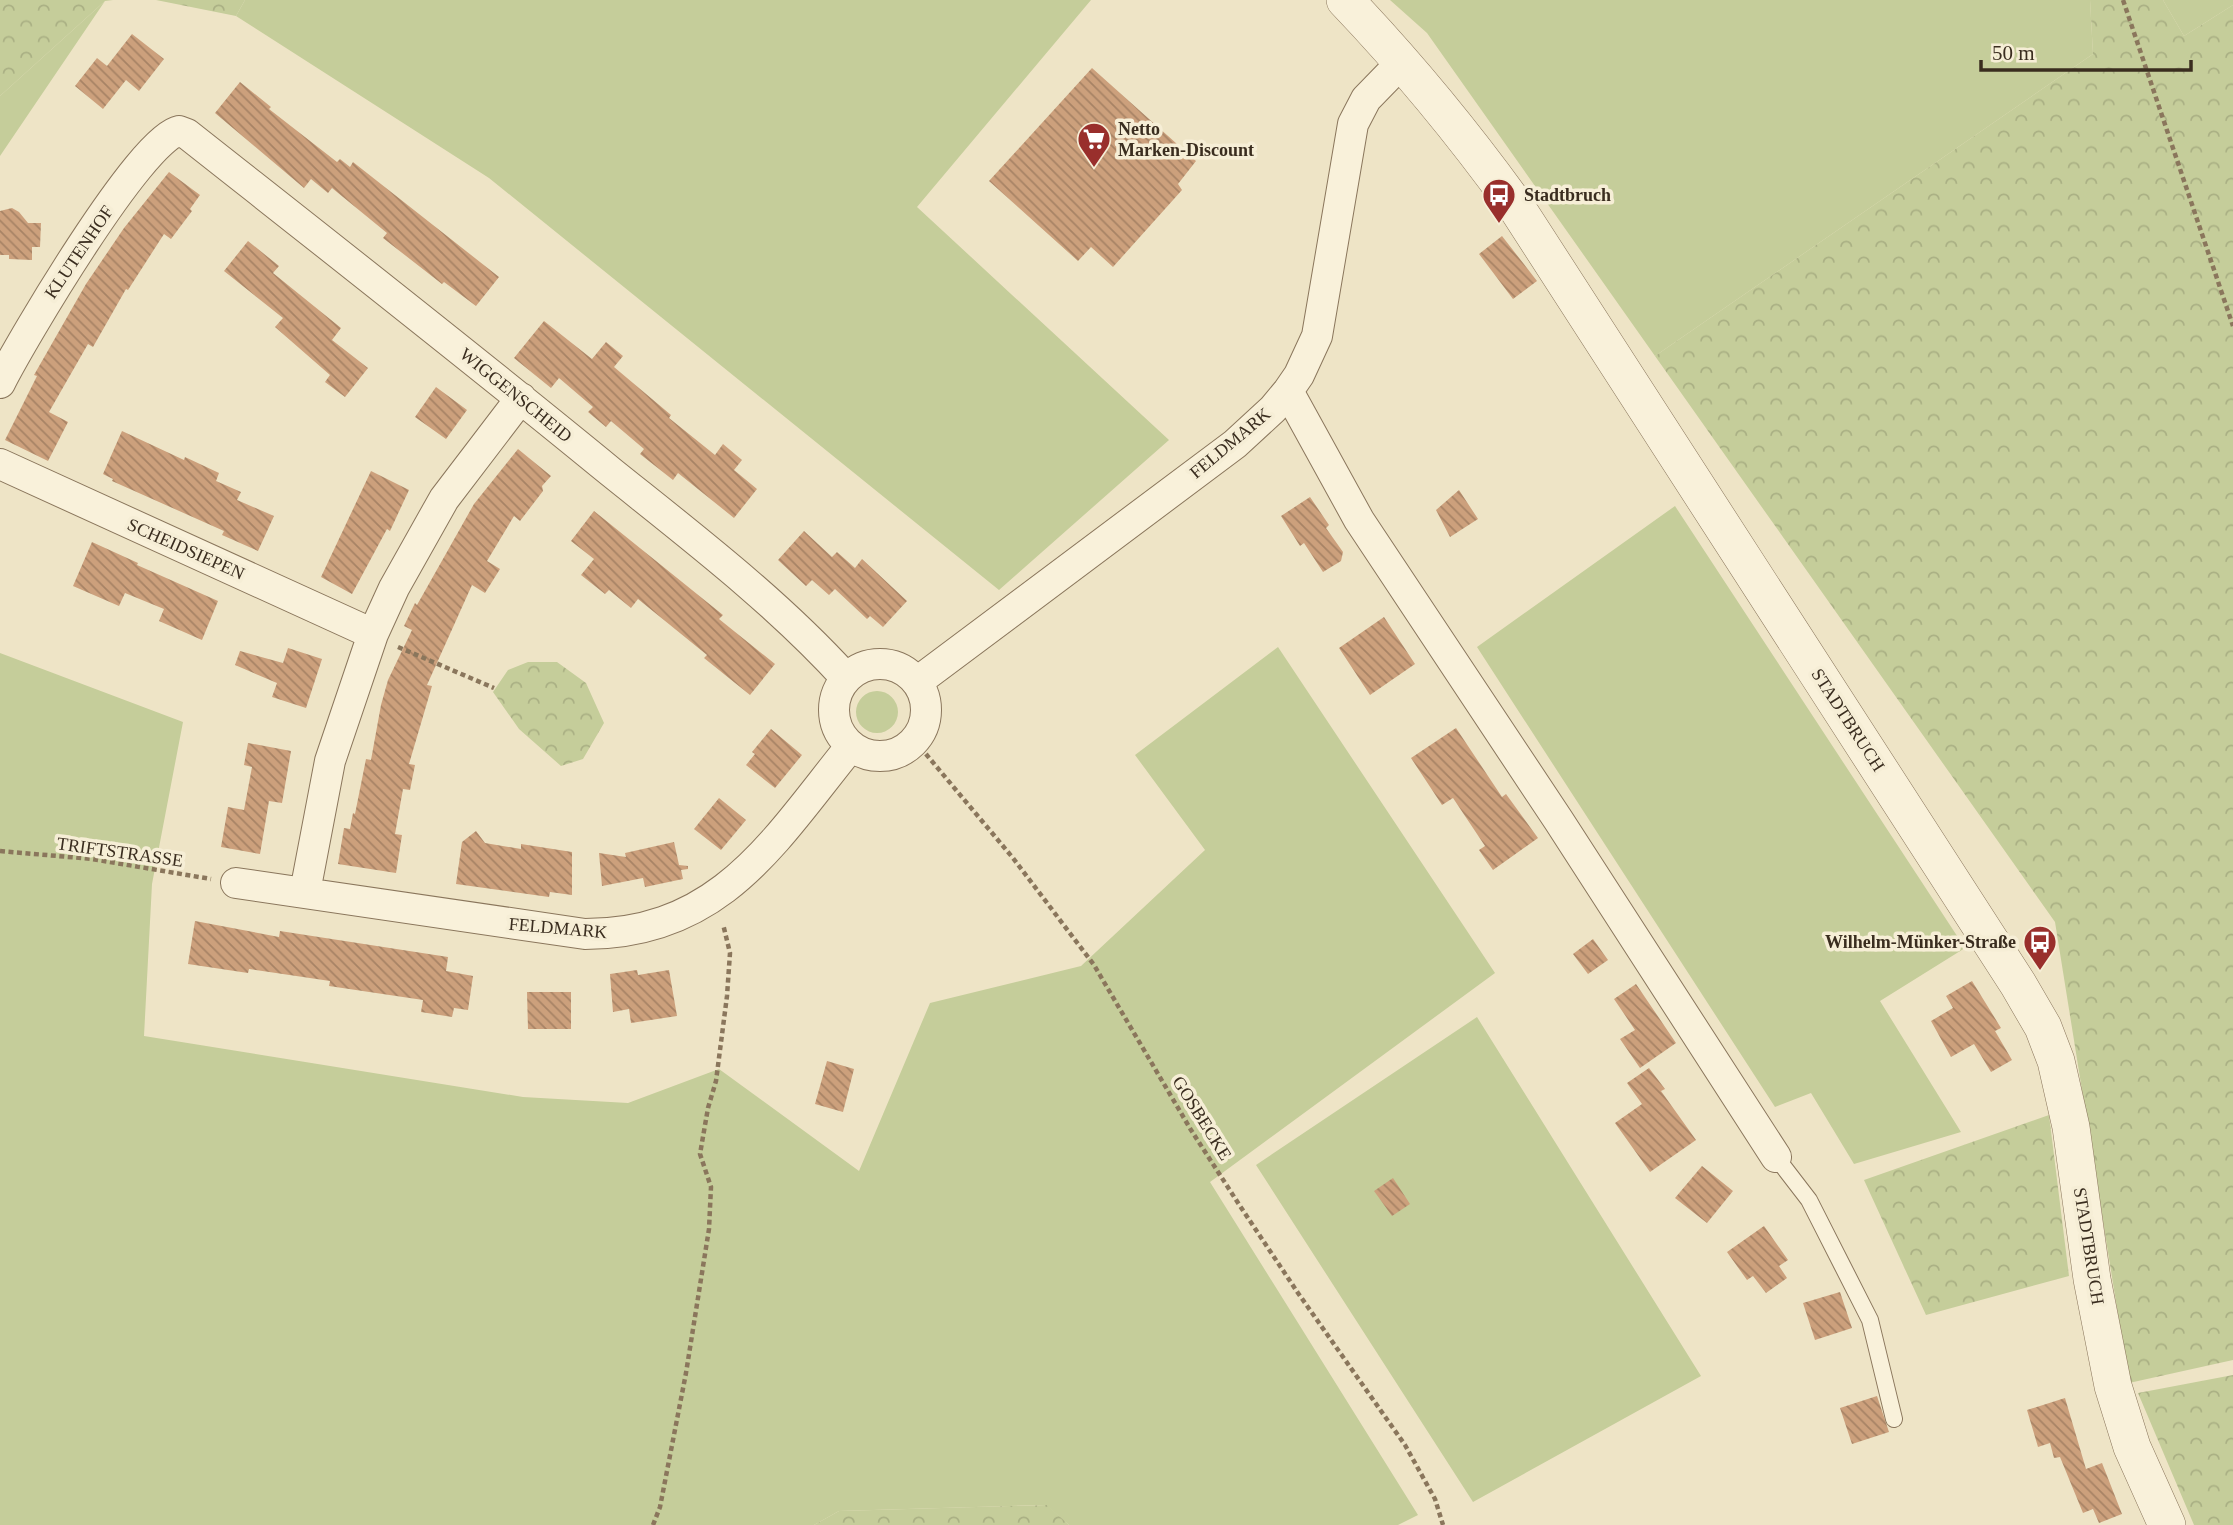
<svg xmlns="http://www.w3.org/2000/svg" width="2233" height="1525" viewBox="0 0 2233 1525" font-family="Georgia,serif">
<defs>
<pattern id="forest-crowns" width="20" height="18" patternUnits="userSpaceOnUse" patternTransform="scale(1.75)"><rect width="20" height="18" fill="#c5cd9a"/><path d="M2 6a3 3 0 1 1 6 0M12 15a3 3 0 1 1 6 0" fill="none" stroke="#aab084"/></pattern>
<pattern id="building-back-hatch" width="6" height="6" patternUnits="userSpaceOnUse" patternTransform="scale(1.75)"><rect width="6" height="6" fill="#cca07c"/><path d="M-1 5l2 2M0 0l6 6M5-1l2 2" fill="none" stroke="#a78365"/></pattern>
</defs>
<rect width="100%" height="100%" fill="#eee4c6"/>
<path fill="#c5cd9a" d="M 245,0 L 1091,0 L 917,207 L 1169,440 L 999,590 L 489,178 L 236,16 Z
M 1390,0 L 2090,0 L 2093,54 L 1655,356 L 1427,33 Z
M 2163,0 L 2233,0 L 2233,5 L 2184,36 Z
M 105,1 L 0,156 L 0,96 Z
M 1675,506 L 1965,948 L 1880,1001 L 1961,1132 L 1854,1164 L 1811,1093 L 1775,1107 L 1477,647 Z
M 1278,647 L 1495,973 L 1210,1182 L 1418,1515 L 1398,1525 L 1069,1525 L 1046,1505 L 839,1511 L 814,1525 L 0,1525 L 0,653 L 183,722 L 152,884 L 144,1036 L 523,1097 L 628,1103 L 719,1069 L 859,1171 L 930,1003 L 1081,966 L 1205,850 L 1135,755 Z
M856 712a21 21 0 1 1 42 0a21 21 0 1 1-42 0Z
M 1477,1017 L 1701,1376 L 1473,1502 L 1256,1165 Z"/>
<path fill="url(#forest-crowns)" d="M 0,0 L 113,0 L 105,1 L 0,96 Z
M 156,0 L 245,0 L 236,16 Z
M 2090,0 L 2163,0 L 2184,36 L 2233,5 L 2233,1360 L 2129,1383 L 2055,922 L 1655,356 L 2093,54 Z
M 528,662 L 557,662 L 586,683 L 604,723 L 583,759 L 561,766 L 519,729 L 493,692 L 508,670 Z
M 2049,1115 L 2069,1276 L 1926,1315 L 1864,1180 Z
M 2233,1375 L 2233,1525 L 2194,1525 L 2138,1393 Z
M 1047,1505 L 1069,1525 L 814,1525 L 839,1511 Z"/>
<path fill="url(#building-back-hatch)" d="M 132,34 L 164,59 L 139,91 L 126,80 L 103,109 L 75,86 L 97,58 L 107,66 Z
M 1092,68 L 1196,161 L 1178,184 L 1182,190 L 1113,267 L 1091,247 L 1078,261 L 989,181 Z
M 240,82 L 271,107 L 269,109 L 337,162 L 340,159 L 350,167 L 353,162 L 499,277 L 476,306 L 444,282 L 442,284 L 383,238 L 387,233 L 332,188 L 328,193 L 311,179 L 304,188 L 215,113 Z
M 169,172 L 200,195 L 190,209 L 192,211 L 171,239 L 164,234 L 128,290 L 126,289 L 93,347 L 88,344 L 49,412 L 68,422 L 48,461 L 5,440 L 37,376 L 34,375 L 86,284 L 124,228 Z
M 12,208 L 19,212 L 28,223 L 41,223 L 40,247 L 32,247 L 32,260 L 9,259 L 9,255 L 0,255 L 0,211 Z
M 1502,236 L 1537,281 L 1513,299 L 1479,254 Z
M 248,241 L 279,266 L 273,273 L 341,328 L 332,340 L 368,368 L 345,397 L 325,382 L 330,375 L 275,327 L 283,318 L 224,271 Z
M 544,321 L 592,359 L 606,342 L 623,356 L 614,367 L 671,415 L 669,418 L 715,455 L 723,444 L 742,460 L 734,470 L 757,489 L 734,518 L 678,473 L 673,480 L 640,454 L 644,449 L 611,421 L 606,427 L 588,412 L 593,407 L 559,378 L 551,388 L 514,358 Z
M 436,387 L 467,410 L 446,439 L 415,417 Z
M 122,431 L 184,460 L 185,457 L 219,473 L 216,481 L 241,492 L 237,500 L 274,516 L 258,551 L 222,535 L 224,531 L 112,481 L 113,479 L 103,474 Z
M 518,449 L 551,476 L 542,486 L 543,491 L 520,521 L 514,516 L 487,561 L 500,569 L 485,593 L 472,585 L 427,685 L 432,686 L 409,764 L 415,765 L 410,790 L 403,789 L 395,834 L 402,835 L 396,873 L 338,864 L 344,828 L 350,829 L 353,813 L 355,814 L 366,759 L 371,760 L 381,705 L 388,680 L 412,630 L 404,626 L 415,603 L 417,605 L 474,504 Z
M 371,471 L 409,490 L 390,531 L 387,529 L 352,594 L 321,577 Z
M 1459,490 L 1478,519 L 1450,537 L 1436,510 Z
M 1310,497 L 1329,525 L 1326,528 L 1343,552 L 1341,561 L 1323,572 L 1304,543 L 1300,546 L 1281,516 Z
M 594,511 L 723,615 L 719,619 L 775,664 L 750,695 L 704,658 L 707,655 L 638,599 L 631,608 L 609,590 L 605,594 L 581,575 L 594,559 L 571,541 Z
M 804,531 L 832,557 L 837,552 L 855,568 L 862,559 L 907,601 L 883,627 L 870,616 L 867,619 L 835,589 L 829,595 L 812,580 L 806,586 L 778,560 Z
M 92,542 L 138,563 L 137,565 L 218,601 L 202,640 L 159,621 L 164,609 L 125,593 L 119,606 L 73,586 Z
M 1384,617 L 1415,664 L 1370,695 L 1339,648 Z
M 288,648 L 322,659 L 306,708 L 272,697 L 277,683 L 235,665 L 240,651 L 283,663 Z
M 1456,728 L 1502,797 L 1506,794 L 1538,838 L 1493,870 L 1479,850 L 1485,846 L 1453,798 L 1442,805 L 1411,758 Z
M 771,729 L 802,755 L 775,788 L 746,765 L 755,754 L 752,752 Z
M 248,743 L 291,751 L 282,803 L 269,801 L 260,854 L 221,847 L 228,807 L 244,810 L 252,767 L 244,765 Z
M 719,798 L 746,820 L 721,850 L 694,829 Z
M 476,831 L 485,843 L 521,849 L 521,844 L 572,852 L 572,895 L 550,892 L 549,897 L 456,884 L 462,842 Z
M 674,842 L 679,865 L 688,866 L 688,869 L 681,870 L 683,879 L 645,887 L 643,878 L 602,886 L 599,853 L 626,857 L 625,853 Z
M 195,921 L 279,937 L 280,931 L 448,957 L 446,971 L 473,976 L 468,1010 L 454,1008 L 452,1017 L 421,1012 L 423,1000 L 329,986 L 330,981 L 249,969 L 248,973 L 188,964 Z
M 1593,939 L 1608,960 L 1588,974 L 1573,954 Z
M 637,970 L 638,975 L 669,970 L 677,1016 L 631,1023 L 629,1009 L 613,1012 L 610,974 Z
M 1972,981 L 2001,1028 L 1995,1031 L 2012,1060 L 1991,1072 L 1974,1044 L 1951,1057 L 1931,1021 L 1953,1008 L 1946,996 Z
M 1636,984 L 1676,1043 L 1640,1068 L 1620,1039 L 1635,1030 L 1614,999 Z
M 527,992 L 571,992 L 571,1029 L 528,1029 Z
M 827,1061 L 854,1069 L 843,1112 L 815,1104 Z
M 1649,1068 L 1665,1089 L 1661,1091 L 1696,1140 L 1650,1172 L 1615,1123 L 1642,1104 L 1627,1083 Z
M 1702,1166 L 1733,1191 L 1707,1223 L 1675,1198 Z
M 1393,1178 L 1410,1204 L 1392,1216 L 1374,1191 Z
M 1764,1226 L 1788,1260 L 1779,1266 L 1787,1278 L 1766,1293 L 1753,1276 L 1747,1280 L 1727,1252 Z
M 1840,1292 L 1852,1328 L 1815,1340 L 1803,1303 Z
M 1877,1396 L 1889,1432 L 1852,1444 L 1840,1408 Z
M 2065,1398 L 2086,1469 L 2102,1463 L 2122,1514 L 2099,1523 L 2093,1509 L 2083,1513 L 2060,1457 L 2054,1458 L 2050,1443 L 2038,1447 L 2027,1410 Z"/>
<g fill="none" stroke-linecap="round" stroke-linejoin="round">
<defs>
<path id="service" d="M 1776,1157 L 1809,1200 L 1870,1320 L 1894,1419"/>
<path id="minor" d="M 0,383 C 21,341 141,138 179,131 L 187,134 C 329,246 471,357 611,472 C 692,537 776,601 846,678
M 1288,391 L 1359,520 L 1559,821 L 1776,1157
M 0,464 L 373,634
M834 710a46 46 0 1 1 92 0a46 46 0 1 1-92 0Z
M 917,682 L 1235,444 L 1273,409 L 1288,391 L 1299,375 L 1317,336 L 1353,124 L 1366,99 L 1402,62
M 236,883 L 585,934 C 721,934 774,841 851,746
M 305,892 L 330,761 L 373,634 L 394,588 L 444,499 L 521,398"/>
<path id="tertiary" d="M 1345,0 C 1407,65 1463,133 1515,205 L 2018,984 L 2043,1027 L 2056,1061 L 2071,1127 L 2092,1279 L 2113,1386 L 2132,1447 L 2167,1525"/>
</defs>
<use href="#service" stroke="#8a765c" stroke-width="18"/>
<use href="#minor" stroke="#8a765c" stroke-width="32"/>
<use href="#tertiary" stroke="#8a765c" stroke-width="38"/>
<path stroke="#8a765c" stroke-width="4.5" stroke-dasharray="5 3.5" stroke-linecap="butt" d="M 2123,0 L 2233,326
M 398,647 L 494,688
M 915,741 L 1013,858 L 1094,965 L 1191,1130 L 1240,1206 L 1298,1293 L 1405,1445 L 1435,1499 L 1443,1525
M 0,851 L 92,859 L 211,879
M 653,1525 L 660,1507 L 686,1373 L 709,1229 L 711,1187 L 700,1154 L 708,1108 L 716,1081 L 727,996 L 730,953 L 723,924"/>
<use href="#service" stroke="#f9f1da" stroke-width="16"/>
<use href="#minor" stroke="#f9f1da" stroke-width="30"/>
<use href="#tertiary" stroke="#f9f1da" stroke-width="37"/>
</g>
<defs>
<symbol id="supermarket-pin" viewBox="-11 -11 22 30"><path d="M0 17L-7.5 6A9.5 9.5 0 1 1 7.5 6Z" fill="#992f2c" stroke="#f6eed6"/><path d="M-6-5.5h2.5l.6 2H6L4.5 2H-2.5L-4.4-4H-6ZM-1.5 3.2a1.3 1.3 0 1 0 .1 0ZM3 3.2a1.3 1.3 0 1 0 .1 0Z" fill="#fff"/></symbol>
<symbol id="bus-pin" viewBox="-11 -11 22 30"><path d="M0 17L-7.5 6A9.5 9.5 0 1 1 7.5 6Z" fill="#992f2c" stroke="#f6eed6"/><path d="M-5-6H5V4H4V6H2V4H-2V6H-4V4H-5ZM-3.5-4V0h7V-4ZM-3.5 1.2v1.5H-2V1.2ZM2 1.2v1.5H3.5V1.2Z" fill="#fff"/></symbol>
</defs>
<g fill-rule="evenodd">
<use href="#supermarket-pin" x="1075" y="120" width="38" height="52"/>
<use href="#bus-pin" x="1480" y="176" width="38" height="52"/>
<use href="#bus-pin" x="2021" y="923" width="38" height="52"/>
</g>
<g text-anchor="middle" dominant-baseline="central" stroke-width="7" stroke-linejoin="round" paint-order="stroke">
<g font-size="18" font-weight="bold" fill="#3a2d1f" stroke="#f6eed6" text-anchor="start">
<text x="1118" y="129">Netto<tspan x="1118" dy="21">Marken-Discount</tspan></text>
<text x="1524" y="195">Stadtbruch</text>
<text x="2016" y="942" text-anchor="end">Wilhelm-Münker-Straße</text>
</g>
<g font-size="18" fill="#3a2d1f" stroke="#f6eed6">
<text transform="translate(79 252) rotate(-56)">KLUTENHOF</text>
<text transform="translate(516 395) rotate(39)">WIGGENSCHEID</text>
<text transform="translate(1230 443) rotate(-40)">FELDMARK</text>
<text transform="translate(186 549) rotate(24)">SCHEIDSIEPEN</text>
<text transform="translate(1848 720) rotate(57)">STADTBRUCH</text>
<text transform="translate(120 852) rotate(8)">TRIFTSTRASSE</text>
<text transform="translate(558 928) rotate(5)">FELDMARK</text>
<text transform="translate(1202 1118) rotate(58)">GOSBECKE</text>
<text transform="translate(2089 1246) rotate(81)">STADTBRUCH</text>
</g>
</g>
<path d="M1981 60v10h210v-10" fill="none" stroke="#3a2d1f" stroke-width="3.5"/>
<text x="1992" y="60" font-size="21" fill="#3a2d1f" stroke="#f6eed6" stroke-width="5" paint-order="stroke">50 m</text>
</svg>
